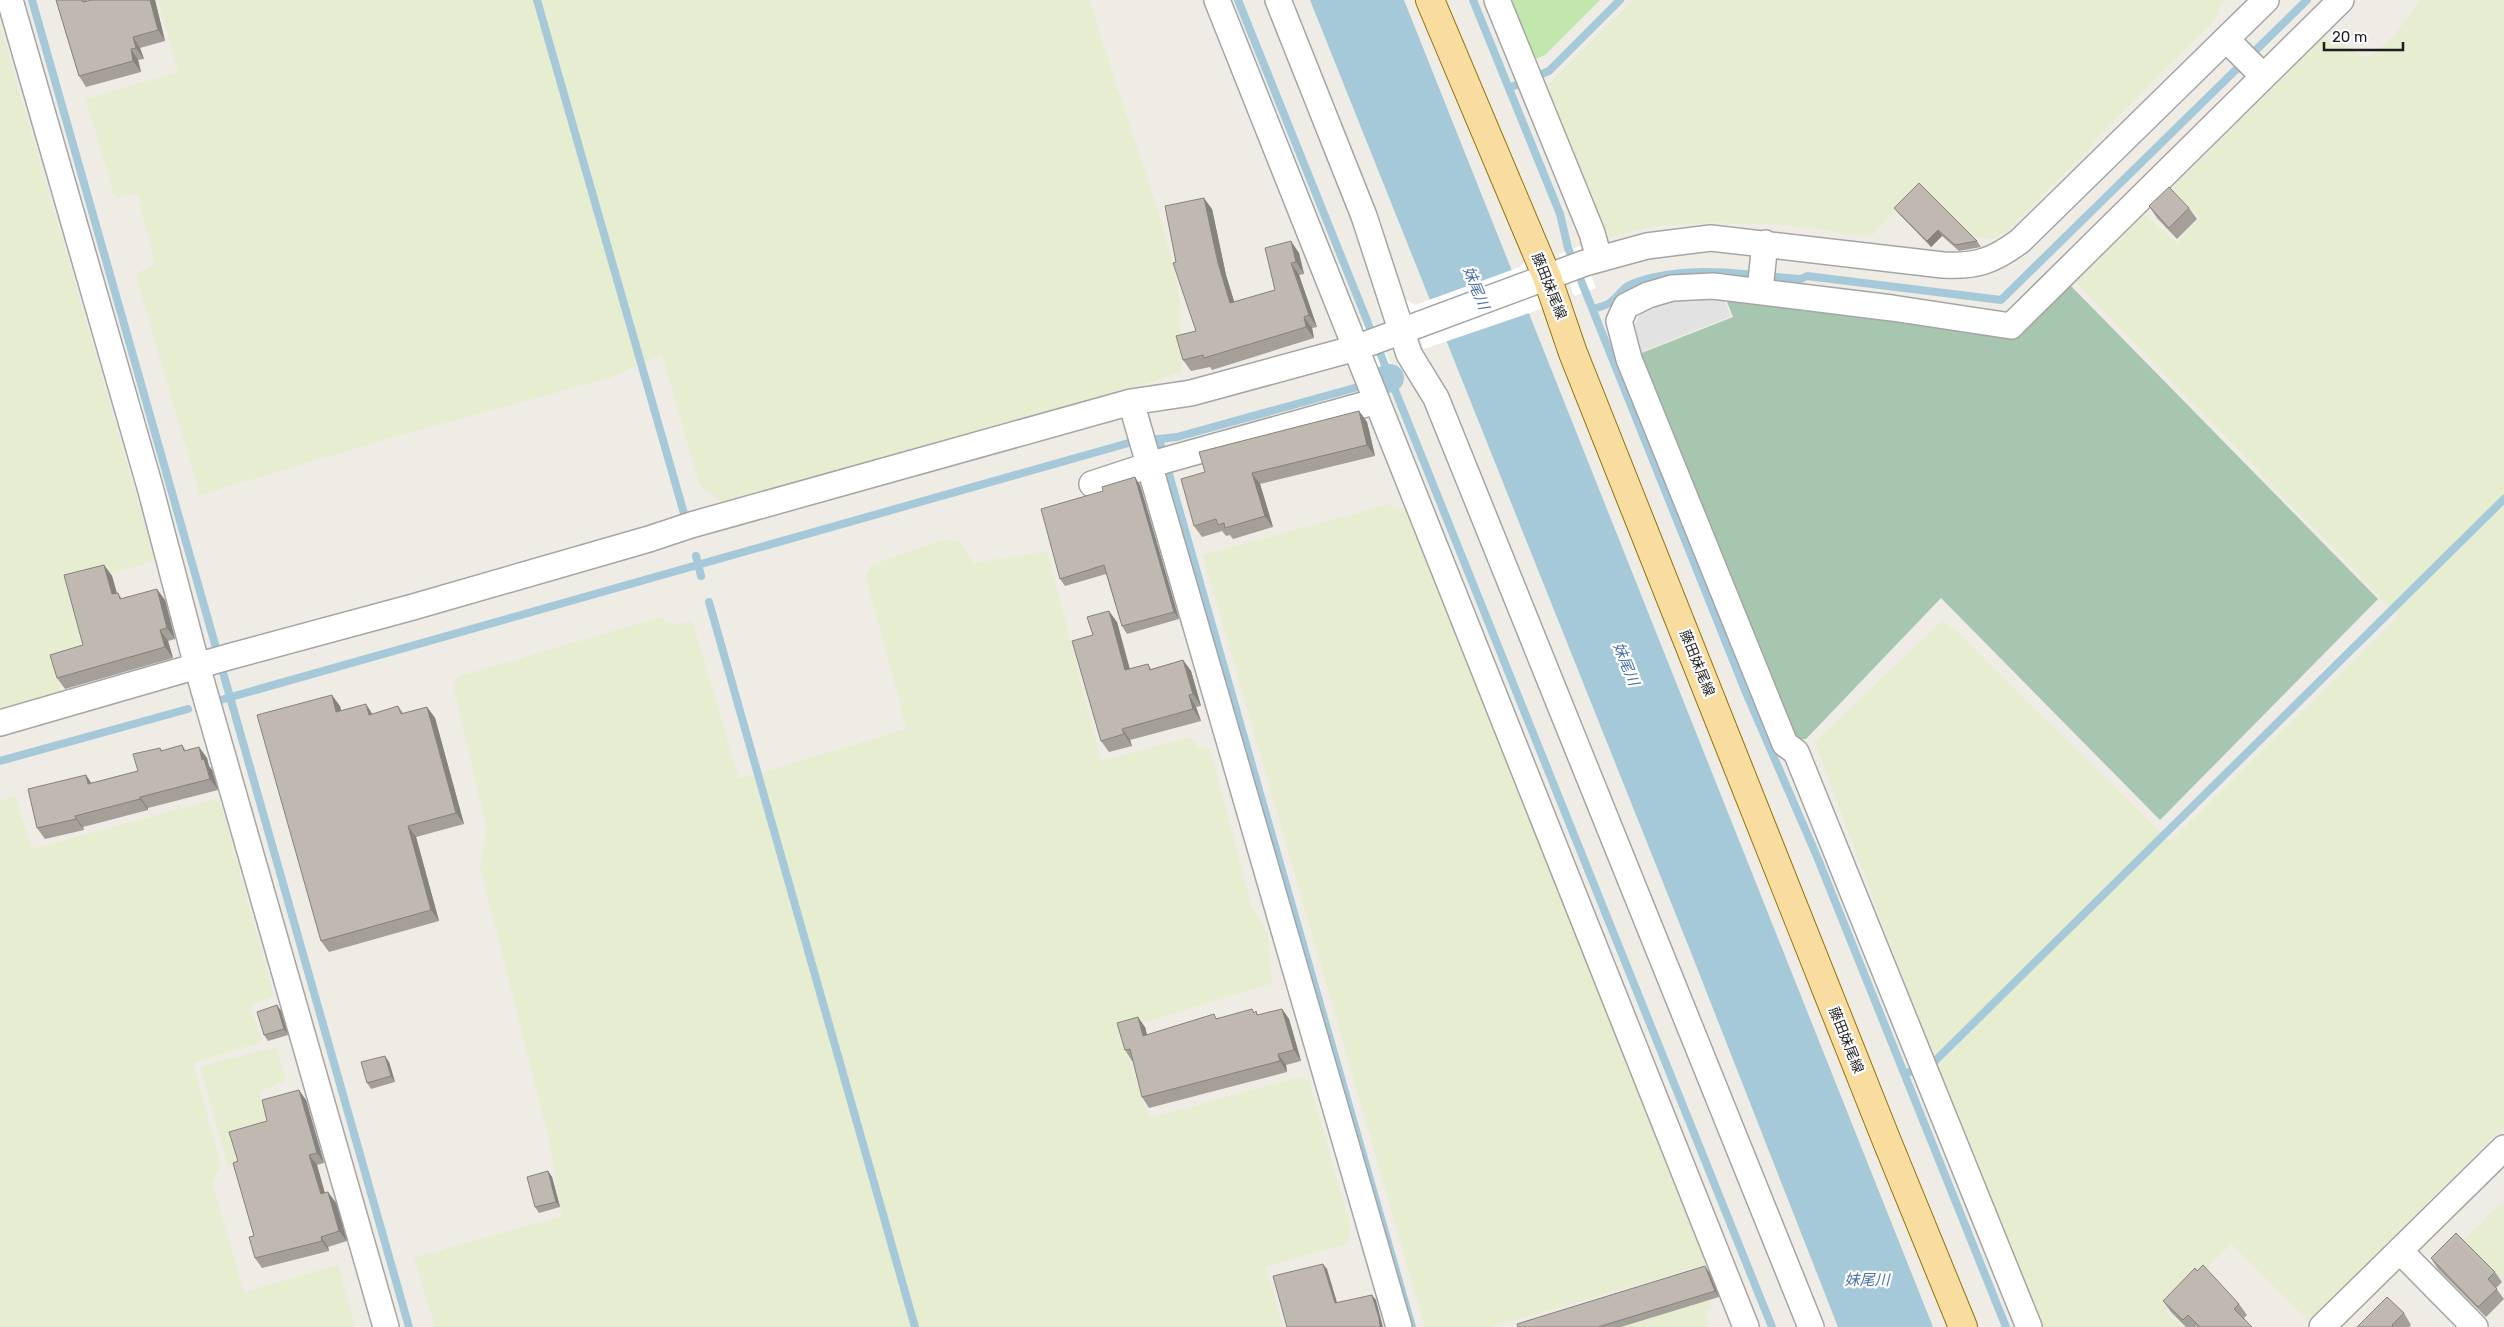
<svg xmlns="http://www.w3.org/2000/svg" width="2504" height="1327" viewBox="0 0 2504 1327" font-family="Rubik,'Noto Sans JP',sans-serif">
<rect width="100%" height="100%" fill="#eeece4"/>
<path fill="#e7edd0" d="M 158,0 L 1089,0 L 1162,223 L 1179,291 L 1182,372 L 1128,389 L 723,504 L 713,494 L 700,486 L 662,355 L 609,378 L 394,437 L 200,495 L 137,279 L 138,273 L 153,265 L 154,258 L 138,198 L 134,194 L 119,198 L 114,194 L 86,99 L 178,72 Z
M 1634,0 L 2225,0 L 2219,7 L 2218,14 L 2211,24 L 2108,126 L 2093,142 L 2092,146 L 2005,232 L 1992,239 L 1973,236 L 1921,185 L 1870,237 L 1779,224 L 1707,223 L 1655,226 L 1606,238 L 1546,87 Z
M 2420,0 L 2504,0 L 2504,1126 L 2308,1321 L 2231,1244 L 2165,1311 L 2181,1327 L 2039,1327 L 1926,1041 L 1815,742 L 1942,621 L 1953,628 L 2170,842 L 2399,616 L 2075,281 L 2145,214 L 2177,243 L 2200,218 L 2178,197 L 2173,187 L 2322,38 L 2330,42 L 2335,39 L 2359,55 L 2368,57 L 2376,53 L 2397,32 Z
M 0,24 L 155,560 L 68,588 L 88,659 L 55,669 L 62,696 L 0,713 Z
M 1389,504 L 1397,508 L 1405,507 L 1711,1263 L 1492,1327 L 1425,1327 L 1203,555 Z
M 944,540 L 958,541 L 975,563 L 1047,551 L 1101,761 L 1190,737 L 1198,746 L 1210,749 L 1251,905 L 1268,934 L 1270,973 L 1273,983 L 1119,1030 L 1149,1118 L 1299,1077 L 1309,1081 L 1350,1225 L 1349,1239 L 1343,1245 L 1265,1267 L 1283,1327 L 435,1327 L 415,1262 L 416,1257 L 562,1216 L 550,1143 L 480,866 L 487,830 L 454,688 L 455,680 L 460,676 L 661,617 L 666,622 L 679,624 L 692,621 L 739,779 L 907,729 L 866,577 L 871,565 Z
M 15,796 L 32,849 L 219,798 L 274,996 L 250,1005 L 262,1042 L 193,1063 L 221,1166 L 212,1182 L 244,1292 L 338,1265 L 355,1327 L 0,1327 L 0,801 Z
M 276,1047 L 286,1080 L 259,1092 L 274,1154 L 228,1166 L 200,1066 Z
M 2504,1201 L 2504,1280 L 2464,1240 Z
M 1709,1300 L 1712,1309 L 1705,1312 L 1709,1327 L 1621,1327 Z"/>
<path fill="#c2e7ac" d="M 1505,0 L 1600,0 L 1545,55 L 1533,60 Z"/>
<path fill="#a6c6af" d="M 2069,284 L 2378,599 L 2160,820 L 1941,598 L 1806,739 L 1788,739 L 1634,356 L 1733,317 L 1724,294 L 2006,335 Z"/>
<path fill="#e2e2e2" d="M 1679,295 L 1722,295 L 1731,316 L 1636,354 L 1629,335 L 1646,305 Z"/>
<path fill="#a6c9da" d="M 1310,0 L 1404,0 L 1933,1327 L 1838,1327 L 1690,950 Z"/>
<path fill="#fff" d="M 1580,246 L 1596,288 L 1574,296 L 1559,254 Z
M 1525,256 L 1547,307 L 1424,349 L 1405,299 L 1415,305 L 1520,267 L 1525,261 Z
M 1373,322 L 1390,363 L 1375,369 L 1358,328 Z"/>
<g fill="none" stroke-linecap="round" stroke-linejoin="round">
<path stroke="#a6c9da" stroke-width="8" d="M 32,0 L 409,1327
M 537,0 L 685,517
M 1238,0 L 1772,1327
M 1473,0 L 1560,214 L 1568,248 L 1747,695 L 1818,859 L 2006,1327
M 1509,88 L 1549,71 L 1620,0
M 1593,309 C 1598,307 1607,306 1611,302 C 1622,293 1622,287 1637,282 C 1689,264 1747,275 1801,279 L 1807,276 L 2001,300 L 2307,0
M 1159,439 L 1412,1327
M 696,556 L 701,576
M 709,602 L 915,1327
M 217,701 L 1132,442 L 1177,437 L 1358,387
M 0,761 L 188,709
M 1905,1074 L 1935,1061 L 2504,499"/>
<path stroke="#a6c9da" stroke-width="28" d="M 1384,380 L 1390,378"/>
<defs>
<path id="minor" d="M 10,0 L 150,487 L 197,666 L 386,1327
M 1217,0 L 1746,1327
M 1278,0 L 1364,216 L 1409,354 L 1436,398 L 1811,1327
M 1497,0 L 1592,233 L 1599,258
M 2226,39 L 2263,76
M 1760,290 L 1765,243
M 1131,402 L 1399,1327
M 1092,484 L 1159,462 L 1377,401
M 0,723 L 228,657 L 413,607 L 649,539 L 691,525 L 1131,402 L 1191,393 L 1356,348 L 1585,263 L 1647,246 L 1711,238 L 1943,265 C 1976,267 1993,261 2020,241 L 2266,0
M 2400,1251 L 2475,1327
M 2029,1327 L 1796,752 L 1785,744 L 1629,359 L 1619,321 L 1626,306 L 1648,295 L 1672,288 L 1713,286 L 1892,308 L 2011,326 L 2341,0
M 2322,1327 L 2504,1148"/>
<path id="major" d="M 1430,0 L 1547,277 L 1573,353 L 1886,1139 L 1963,1327"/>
</defs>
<use href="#minor" stroke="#a5a5a5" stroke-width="28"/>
<use href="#major" stroke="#927306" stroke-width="30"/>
<use href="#minor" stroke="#fff" stroke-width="25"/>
<use href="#major" stroke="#f8dca0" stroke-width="28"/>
</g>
<path fill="#a49f98" d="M 56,0 L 87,0 L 87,1 L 155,0 L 165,41 L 140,48 L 144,59 L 138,60 L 141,72 L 86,87 L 79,76 Z
M 2149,206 L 2189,208 L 2197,219 L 2177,239 L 2157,218 Z
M 1894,208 L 1977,241 L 1981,247 L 1959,251 L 1942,236 L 1931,247 L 1898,213 Z
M 1212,209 L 1226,275 L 1234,302 L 1275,290 L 1299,253 L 1304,274 L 1299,275 L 1317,327 L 1312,328 L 1314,338 L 1212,370 L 1210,367 L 1191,371 L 1183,360 L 1196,331 L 1176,262 Z
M 1359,411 L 1367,422 L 1375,456 L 1260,484 L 1273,527 L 1233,539 L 1230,535 L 1226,536 L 1222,531 L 1202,537 L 1194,526 L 1205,472 Z
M 1140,485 L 1179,619 L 1127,634 L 1122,626 L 1106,574 L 1065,586 L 1060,579 Z
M 104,565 L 112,576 L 117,593 L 118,593 L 122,599 L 165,600 L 175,639 L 168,641 L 173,658 L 65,689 L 57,678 L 83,645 Z
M 1117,622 L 1130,669 L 1148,664 L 1151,669 L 1183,660 L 1191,671 L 1201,706 L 1196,707 L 1201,721 L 1130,740 L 1132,746 L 1109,752 L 1101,741 L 1093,635 Z
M 340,706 L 341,711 L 373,714 L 398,706 L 403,713 L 427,707 L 435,718 L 464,824 L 416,837 L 439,921 L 329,952 L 321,941 Z
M 182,745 L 186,751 L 199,747 L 207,758 L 209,766 L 212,770 L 218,790 L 148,808 L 148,810 L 83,827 L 84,830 L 45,839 L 37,828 L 86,775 L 91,783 L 138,771 L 160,748 L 162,751 Z
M 277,1005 L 281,1011 L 288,1035 L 268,1041 L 264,1035 Z
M 1282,1009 L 1289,1019 L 1301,1061 L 1286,1065 L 1287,1072 L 1149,1108 L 1142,1097 L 1133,1061 L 1132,1061 L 1125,1050 L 1145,1027 L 1147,1035 L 1217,1018 L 1255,1012 L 1259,1015 Z
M 389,1062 L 395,1082 L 371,1089 L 367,1083 Z
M 306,1100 L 324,1163 L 317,1165 L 325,1193 L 328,1192 L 336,1203 L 347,1241 L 328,1247 L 329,1251 L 262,1268 L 255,1258 L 254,1236 L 238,1161 L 267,1121 Z
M 548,1171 L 552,1177 L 560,1207 L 539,1213 L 535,1207 Z
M 2431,1258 L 2495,1272 L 2502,1282 L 2496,1288 L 2504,1299 L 2486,1317 L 2438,1269 Z
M 2197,1271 L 2239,1304 L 2247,1315 L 2244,1318 L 2252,1327 L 2197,1327 L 2196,1326 L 2195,1327 L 2186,1327 L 2171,1312 L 2163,1301 Z
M 1709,1272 L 1719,1297 L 1621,1327 L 1518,1327 Z
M 2404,1313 L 2411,1325 L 2409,1327 L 2357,1327 Z"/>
<path fill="#86827c" d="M 150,0 L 155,0 L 165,41 L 158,30 Z
M 133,37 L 140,48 L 144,59 L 136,48 Z
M 131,49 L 138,60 L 141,72 L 133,61 Z
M 1204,198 L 1212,209 L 1226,275 L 1238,314 L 1230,303 L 1218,263 Z
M 1938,230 L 1942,236 L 1931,247 L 1927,241 Z
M 1291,241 L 1299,253 L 1304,274 L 1296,262 Z
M 1291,263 L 1299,275 L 1317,327 L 1309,315 Z
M 1304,317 L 1312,328 L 1314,338 L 1306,327 Z
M 1359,411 L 1367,422 L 1375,456 L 1367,445 Z
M 1252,473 L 1260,484 L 1273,527 L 1265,516 Z
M 1135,477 L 1140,485 L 1179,619 L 1174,612 Z
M 104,565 L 112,576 L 120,605 L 112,594 Z
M 157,589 L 165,600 L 175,639 L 167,628 Z
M 1109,611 L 1117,622 L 1133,682 L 1125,670 Z
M 160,630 L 168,641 L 173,658 L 165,647 Z
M 1183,660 L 1191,671 L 1201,706 L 1193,694 Z
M 332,695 L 340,706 L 344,723 L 336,712 Z
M 1189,695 L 1196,707 L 1201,721 L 1193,709 Z
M 366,704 L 373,715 L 369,715 Z
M 427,707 L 435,718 L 464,824 L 456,813 Z
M 1122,729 L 1130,740 L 1132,746 L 1124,734 Z
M 199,747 L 207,758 L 209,766 L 212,770 L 218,790 L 210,779 L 202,760 Z
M 86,775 L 93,786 L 88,784 Z
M 140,797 L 148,808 L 148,810 L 140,799 Z
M 75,816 L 83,827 L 84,830 L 76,819 Z
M 408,826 L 416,837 L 439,921 L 431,910 Z
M 277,1005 L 281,1011 L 288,1035 L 284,1029 Z
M 1282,1009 L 1289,1019 L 1301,1061 L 1294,1050 Z
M 1138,1017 L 1145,1027 L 1150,1047 L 1143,1036 Z
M 1278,1054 L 1286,1065 L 1287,1072 L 1280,1061 Z
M 385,1056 L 389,1062 L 395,1082 L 391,1076 Z
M 299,1090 L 306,1100 L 324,1163 L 317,1153 Z
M 309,1155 L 317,1165 L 328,1205 L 321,1194 Z
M 548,1171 L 552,1177 L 560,1207 L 556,1202 Z
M 328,1192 L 336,1203 L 347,1241 L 339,1231 Z
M 321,1237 L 328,1247 L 329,1251 L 322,1241 Z
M 1323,1264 L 1327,1269 L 1339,1309 L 1335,1303 Z
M 1705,1266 L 1709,1272 L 1719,1297 L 1715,1291 Z
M 1372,1295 L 1376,1300 L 1383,1327 L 1380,1327 Z"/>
<path fill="#bfb9b1" stroke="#86827c" d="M 56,0 L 82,0 L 83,2 L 92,0 L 150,0 L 158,30 L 133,37 L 136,48 L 131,49 L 133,61 L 79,76 Z
M 1919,183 L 1977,241 L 1955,245 L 1938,230 L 1927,241 L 1894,208 Z
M 2169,187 L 2189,208 L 2169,228 L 2149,206 Z
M 1204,198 L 1218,263 L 1230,303 L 1275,290 L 1265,248 L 1291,241 L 1296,262 L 1291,263 L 1309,315 L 1304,317 L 1306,327 L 1204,358 L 1203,355 L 1183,360 L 1176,336 L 1196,331 L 1173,263 L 1176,262 L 1165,206 Z
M 1359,411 L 1367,445 L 1252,473 L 1265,516 L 1225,528 L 1224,523 L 1218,525 L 1216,519 L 1194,526 L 1181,479 L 1205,472 L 1199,452 Z
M 1135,477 L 1174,612 L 1122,626 L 1104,565 L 1060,579 L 1041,509 L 1103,491 L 1102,487 Z
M 104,565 L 112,594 L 118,593 L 120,599 L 157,589 L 167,628 L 160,630 L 165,647 L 57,678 L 50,655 L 83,645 L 64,575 Z
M 1109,611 L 1125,670 L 1148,664 L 1150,670 L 1183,660 L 1193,694 L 1189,695 L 1193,709 L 1122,729 L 1124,734 L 1101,741 L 1072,641 L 1093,635 L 1087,617 Z
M 332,695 L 336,712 L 366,704 L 369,715 L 398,706 L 401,714 L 427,707 L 456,813 L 408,826 L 431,910 L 321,941 L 257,715 Z
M 182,745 L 184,751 L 199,747 L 202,760 L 204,759 L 210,779 L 140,797 L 140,799 L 75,816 L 76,819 L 37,828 L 28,789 L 86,775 L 88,784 L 138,771 L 133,754 L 160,748 L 161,751 Z
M 277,1005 L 284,1029 L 264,1035 L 257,1012 Z
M 1252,1009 L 1254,1013 L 1256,1011 L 1257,1015 L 1282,1009 L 1294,1050 L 1278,1054 L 1280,1061 L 1142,1097 L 1130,1049 L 1125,1050 L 1117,1023 L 1138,1017 L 1143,1036 L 1214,1014 L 1216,1019 Z
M 385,1056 L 391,1076 L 367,1083 L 361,1062 Z
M 299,1090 L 317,1153 L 309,1155 L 321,1194 L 328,1192 L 339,1231 L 321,1237 L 322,1241 L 255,1258 L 249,1237 L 254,1236 L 233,1163 L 238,1161 L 229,1132 L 267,1121 L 262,1100 Z
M 548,1171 L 556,1202 L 535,1207 L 527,1177 Z
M 2456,1233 L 2495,1272 L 2488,1279 L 2497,1289 L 2478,1307 L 2431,1258 Z
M 1323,1264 L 1335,1303 L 1372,1295 L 1379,1318 L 1380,1327 L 1287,1327 L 1273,1276 Z
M 2203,1265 L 2239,1304 L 2234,1309 L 2252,1327 L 2200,1327 L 2188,1315 L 2183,1320 L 2163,1301 L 2195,1268 L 2197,1271 Z
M 1705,1266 L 1715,1291 L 1598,1327 L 1518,1327 L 1517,1324 Z
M 2387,1297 L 2404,1313 L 2392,1325 L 2394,1327 L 2357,1327 Z"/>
<g text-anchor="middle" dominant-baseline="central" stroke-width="4.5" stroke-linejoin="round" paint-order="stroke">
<g font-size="14" fill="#1e1e1e" stroke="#fff">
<text transform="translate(1549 286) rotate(68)">藤田妹尾線</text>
<text transform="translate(1697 663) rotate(68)">藤田妹尾線</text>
<text transform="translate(1846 1040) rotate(68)">藤田妹尾線</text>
</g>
<g font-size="15" font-style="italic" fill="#4e72aa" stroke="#fff">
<text transform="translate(1476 288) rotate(68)">妹尾川</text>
<text transform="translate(1626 664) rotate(68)">妹尾川</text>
<text x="1867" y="1280">妹尾川</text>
</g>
</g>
<path d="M2324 42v8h79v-8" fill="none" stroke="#1e1e1e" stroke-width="2.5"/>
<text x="2332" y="42" font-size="15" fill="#1e1e1e" stroke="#ffffff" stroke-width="4" paint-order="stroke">20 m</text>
</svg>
